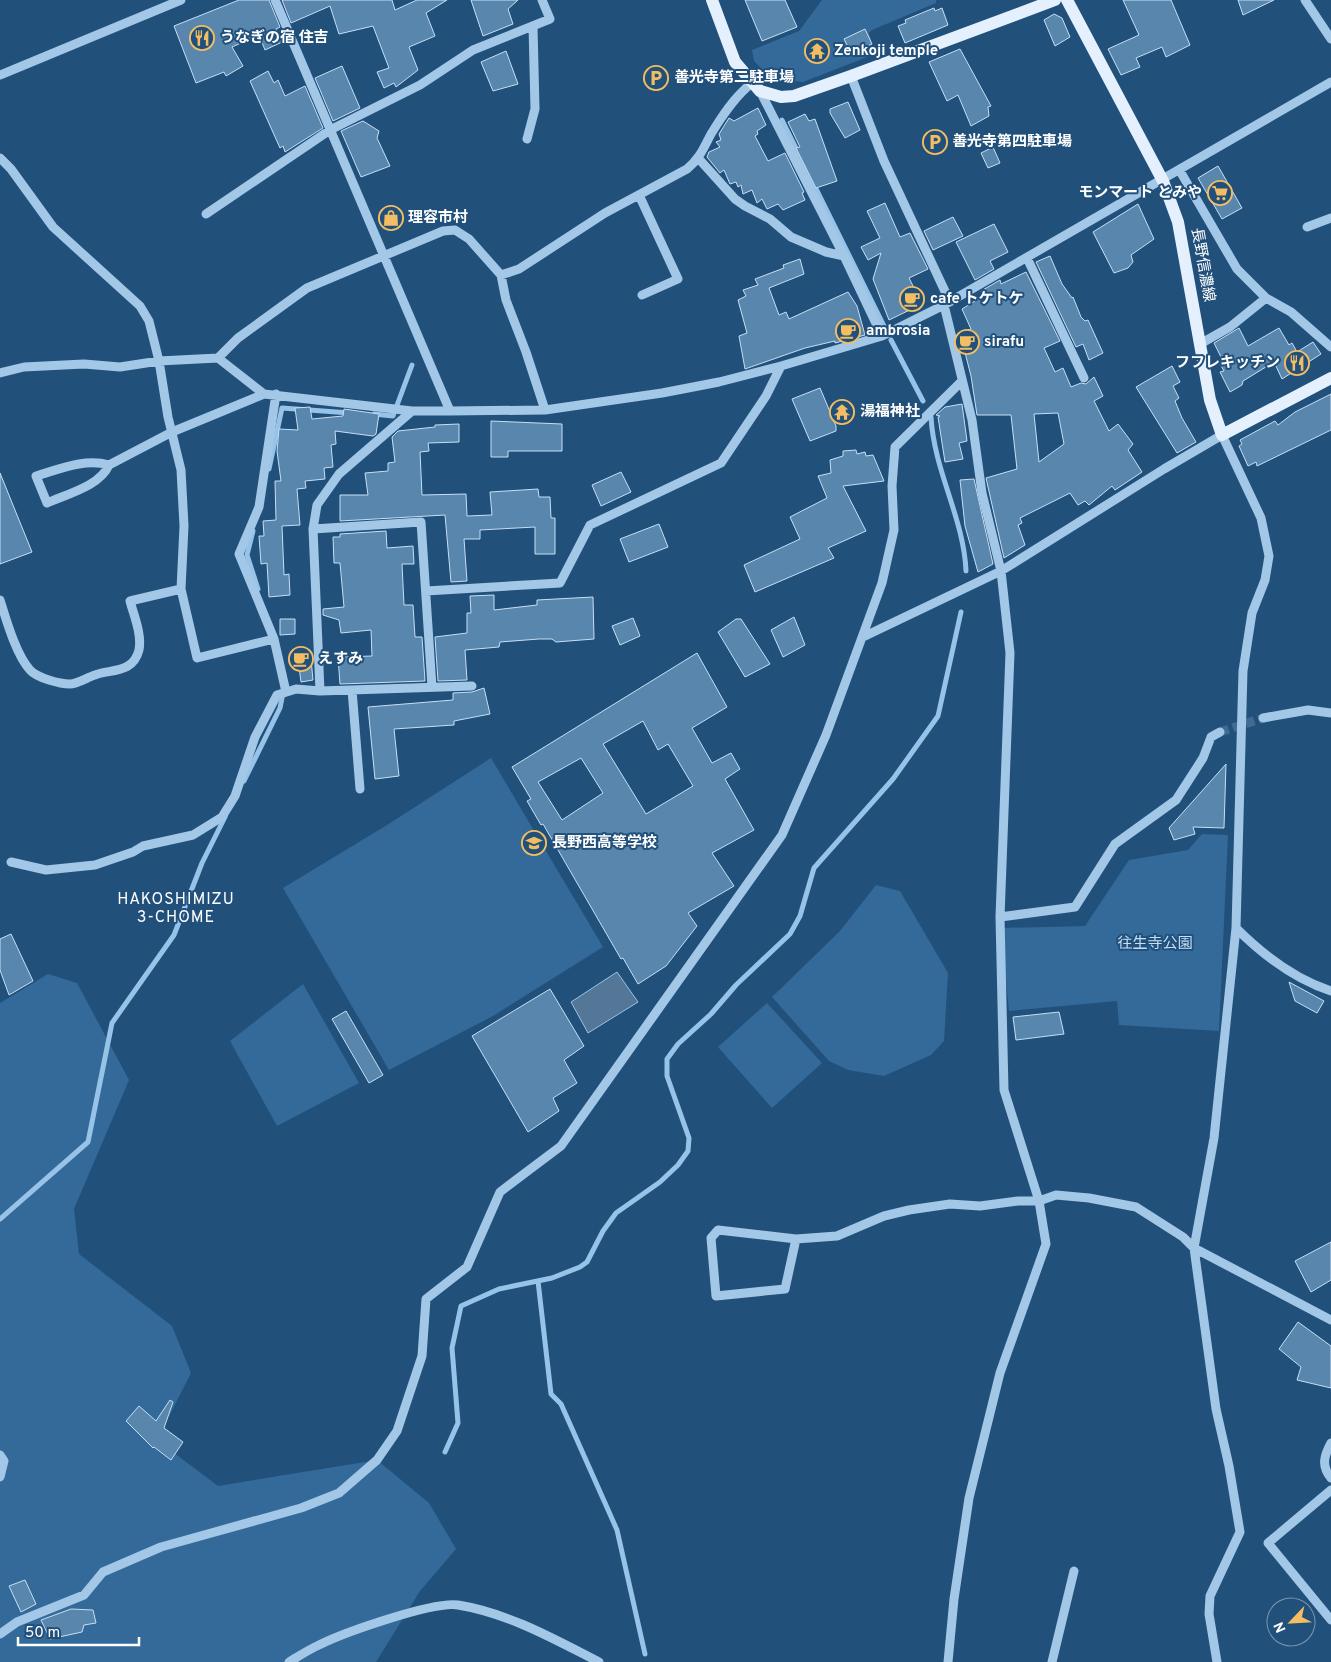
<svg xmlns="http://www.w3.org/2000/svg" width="1331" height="1662" viewBox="0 0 1331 1662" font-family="Overpass,'Noto Sans JP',sans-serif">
<rect width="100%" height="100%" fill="#21507b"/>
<path fill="#336a99" d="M 822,0 L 936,0 L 936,3 L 872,30 L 869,33 L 875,54 L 803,82 L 785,80 L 765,72 L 754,61 L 752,50 L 799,31 Z
M 491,758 L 603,947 L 493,1016 L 389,1070 L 283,888 L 387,825 Z
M 1202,834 L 1228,835 L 1219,1031 L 1119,1025 L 1117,1001 L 1009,1011 L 1001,928 L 1085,926 L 1129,860 L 1188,850 Z
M 876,885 L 900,891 L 948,973 L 944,1041 L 931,1055 L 884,1076 L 848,1070 L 829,1061 L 772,997 L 840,931 Z
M 48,974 L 77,983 L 129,1080 L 74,1209 L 79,1254 L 172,1326 L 191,1373 L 157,1440 L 218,1486 L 377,1460 L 429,1503 L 456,1549 L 420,1591 L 376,1662 L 0,1662 L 0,1003 Z
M 303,984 L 359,1083 L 277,1126 L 230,1041 Z
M 767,1003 L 822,1063 L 772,1108 L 718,1047 Z"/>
<path fill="#547797" stroke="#96c3e7" d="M 617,972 L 638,1002 L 588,1033 L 571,1002 Z"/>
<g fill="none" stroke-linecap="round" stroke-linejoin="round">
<path stroke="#96c3e7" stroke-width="5" d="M 782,120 L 884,326
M 891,340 L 923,401
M 374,414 L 393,416 L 412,365
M 931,417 C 934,471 964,519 966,571
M 269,469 L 282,408 L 350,413
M 253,531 L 247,555 L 258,589
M 244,781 L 280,708 L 283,693
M 0,1219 L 88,1142 L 112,1023 L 174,935 L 202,863 L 225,817
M 538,1281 L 551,1394 L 561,1404 L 617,1530 L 645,1654
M 445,1452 L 458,1423 L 452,1348 L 461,1306 L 499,1289 L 552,1278 L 580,1267 L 587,1262 L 603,1231 L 616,1213 L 660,1182 L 678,1165 L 688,1151 L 689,1138 L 667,1076 L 667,1059 L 678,1044 L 711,1014 L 736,985 L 790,934 L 800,916 L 814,868 L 893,779 L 938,716 L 961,612"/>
</g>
<path fill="#5986ad" stroke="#c6dff5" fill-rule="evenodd" d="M 239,0 L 269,0 L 280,27 L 276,29 L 282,42 L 265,50 L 259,35 L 232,47 L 243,66 L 226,76 L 224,72 L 196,83 L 174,26 Z
M 282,0 L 392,0 L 395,10 L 417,0 L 447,0 L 426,13 L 435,36 L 409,47 L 418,70 L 396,87 L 394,83 L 384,88 L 377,72 L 389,68 L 373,26 L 339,34 L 330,6 L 291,23 Z
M 471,0 L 518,0 L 508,9 L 513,24 L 483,36 Z
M 745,0 L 785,0 L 797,27 L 762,41 Z
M 1123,0 L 1171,0 L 1190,45 L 1166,57 L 1162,47 L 1136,58 L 1140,67 L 1121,75 L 1108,49 L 1139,35 Z
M 1238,0 L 1274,0 L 1243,15 Z
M 934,8 L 935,11 L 942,8 L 948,25 L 905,43 L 898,26 L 906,23 L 905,20 Z
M 1054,14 L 1062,18 L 1070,37 L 1055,46 L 1044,20 Z
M 865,29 L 872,44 L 851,53 L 844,39 Z
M 960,49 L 991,106 L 988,107 L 989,116 L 971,126 L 958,95 L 947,101 L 929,62 Z
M 506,51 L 518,84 L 493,91 L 481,62 Z
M 342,66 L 360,108 L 333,121 L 315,78 Z
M 268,71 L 274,83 L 278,80 L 285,96 L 305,86 L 323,128 L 285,152 L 283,146 L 280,148 L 250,81 Z
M 848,102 L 860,130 L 845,138 L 830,113 L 830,109 Z
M 758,108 L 766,125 L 757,131 L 758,134 L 755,136 L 768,161 L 785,153 L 804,192 L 802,193 L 805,200 L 783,210 L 778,204 L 767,209 L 762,199 L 757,203 L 752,190 L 743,194 L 741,185 L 738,187 L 736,182 L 730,184 L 724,170 L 720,173 L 707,157 L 709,152 L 720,147 L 716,142 L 721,140 L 719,134 L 729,118 L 734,121 Z
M 805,114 L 809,121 L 815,119 L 837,181 L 816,188 L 796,148 L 800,147 L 788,122 Z
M 363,121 L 379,131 L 377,138 L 390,166 L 361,177 L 341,131 Z
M 993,147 L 1000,163 L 988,168 L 981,153 Z
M 1218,166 L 1242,208 L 1222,219 L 1198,178 Z
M 885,203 L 900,237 L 910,233 L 928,269 L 909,278 L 922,304 L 889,320 L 873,279 L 881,253 L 868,260 L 861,247 L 880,238 L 867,211 Z
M 1138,204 L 1154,239 L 1131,255 L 1133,262 L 1128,268 L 1114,273 L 1093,232 Z
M 953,217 L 963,236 L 933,250 L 924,231 Z
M 994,224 L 1008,252 L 990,261 L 994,269 L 975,280 L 956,242 Z
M 1050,256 L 1062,284 L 1072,298 L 1073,297 L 1081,317 L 1085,321 L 1088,320 L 1103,353 L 1089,360 L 1083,344 L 1076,347 L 1036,262 Z
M 800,259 L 804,274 L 769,288 L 779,315 L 786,312 L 789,319 L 848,292 L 857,306 L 865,335 L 835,343 L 835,341 L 805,348 L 745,369 L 739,336 L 747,333 L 738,300 L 746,296 L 743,290 L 758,285 L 755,279 L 784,268 L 783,265 Z
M 1026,272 L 1060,341 L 1044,348 L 1055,372 L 1063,368 L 1071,387 L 1081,383 L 1086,384 L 1094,377 L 1103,396 L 1094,401 L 1109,431 L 1118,424 L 1133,444 L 1128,450 L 1142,472 L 1115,490 L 1112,486 L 1089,505 L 1085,501 L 1078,505 L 1070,493 L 1020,518 L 1022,523 L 1018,525 L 1025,545 L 1004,558 L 986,478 L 1017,469 L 1011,415 L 977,415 L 971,376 L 960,333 L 971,329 L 962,309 L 983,296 L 981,291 L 1000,280 L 1001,284 ZM 1058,413 L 1064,444 L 1039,462 L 1034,414 Z
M 1239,328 L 1248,346 L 1279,328 L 1289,345 L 1292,343 L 1297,352 L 1313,342 L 1321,354 L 1282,379 L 1274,362 L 1243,381 L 1242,385 L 1230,392 L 1220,372 L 1224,371 L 1220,364 L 1223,361 L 1214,343 Z
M 1172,366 L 1180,382 L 1173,386 L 1179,398 L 1175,401 L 1182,418 L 1196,442 L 1177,453 L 1136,387 Z
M 820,388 L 836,426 L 836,431 L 810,441 L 792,399 Z
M 1331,394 L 1331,430 L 1257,466 L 1256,462 L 1248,466 L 1239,446 L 1242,444 L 1240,440 L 1275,421 L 1278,425 L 1295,412 Z
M 962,404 L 967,441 L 959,443 L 963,459 L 945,462 L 938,417 L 940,416 L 936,415 L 945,407 Z
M 310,407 L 312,419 L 343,416 L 344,409 L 379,414 L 376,434 L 373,436 L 335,431 L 336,444 L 331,445 L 333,467 L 324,468 L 325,479 L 305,481 L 306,488 L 297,489 L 300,525 L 282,526 L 284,575 L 289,574 L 290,595 L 269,597 L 267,563 L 261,564 L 259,536 L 264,536 L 263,521 L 276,520 L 275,481 L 281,481 L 277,451 L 279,429 L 298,430 L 295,408 Z
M 491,421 L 562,424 L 562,451 L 508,451 L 508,457 L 491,457 Z
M 459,424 L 459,442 L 428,443 L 429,451 L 420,452 L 422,495 L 466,494 L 467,516 L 492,515 L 490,492 L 538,489 L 539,497 L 550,497 L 551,518 L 555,518 L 555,554 L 535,554 L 535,527 L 480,530 L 480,539 L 464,539 L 467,581 L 451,582 L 445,515 L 340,521 L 340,495 L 368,495 L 365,473 L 388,471 L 388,463 L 395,462 L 392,437 L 398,431 L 435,427 L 435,425 Z
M 856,450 L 857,454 L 865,452 L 866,456 L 873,455 L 884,481 L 843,486 L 866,531 L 828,548 L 834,558 L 755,592 L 744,565 L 800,539 L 790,517 L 827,498 L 818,476 L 831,473 L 830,460 L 843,456 L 843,451 Z
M 621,472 L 631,492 L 601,506 L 592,485 Z
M 0,473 L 32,552 L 0,564 Z
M 974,479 L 993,564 L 978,572 L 965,526 L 960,480 Z
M 659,524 L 668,547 L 629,562 L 620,539 Z
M 386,531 L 387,548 L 413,546 L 414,564 L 402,564 L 404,605 L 413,605 L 415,637 L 422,637 L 425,681 L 340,684 L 338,657 L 372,656 L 371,630 L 341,633 L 339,620 L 323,615 L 323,609 L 344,607 L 340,563 L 334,563 L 333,537 L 340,537 L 340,534 Z
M 494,595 L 494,610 L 537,605 L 537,600 L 593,597 L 594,639 L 556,642 L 552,639 L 539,639 L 500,642 L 499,647 L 465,650 L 467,680 L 438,681 L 435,637 L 467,633 L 467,613 L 471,613 L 470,596 Z
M 794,617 L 805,645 L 783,657 L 771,630 Z
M 633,618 L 640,636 L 620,645 L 612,626 Z
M 280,619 L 295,619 L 295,634 L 280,635 Z
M 736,619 L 741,619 L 770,664 L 745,677 L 718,632 Z
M 697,653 L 727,707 L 692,728 L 712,763 L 731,753 L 740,769 L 725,779 L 754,830 L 712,853 L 734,886 L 688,913 L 697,926 L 666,966 L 638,984 L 623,958 L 621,959 L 543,824 L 541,825 L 527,801 L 531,799 L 512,767 ZM 643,721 L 658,750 L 668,744 L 693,786 L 646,814 L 603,744 ZM 581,758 L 603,793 L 562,820 L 538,782 Z
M 298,659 L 311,659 L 313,680 L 301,682 Z
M 484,688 L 490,714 L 454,721 L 454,725 L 394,729 L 399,776 L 375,779 L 368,707 L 453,700 L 453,693 L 472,692 Z
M 1226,764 L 1224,828 L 1193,827 L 1195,834 L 1174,840 L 1169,828 Z
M 11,934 L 33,981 L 9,995 L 0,970 L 0,939 Z
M 1289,982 L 1324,1001 L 1317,1013 L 1295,1001 Z
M 550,989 L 584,1046 L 564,1060 L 577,1083 L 553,1098 L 559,1111 L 528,1132 L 472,1036 Z
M 346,1011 L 383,1075 L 369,1083 L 332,1019 Z
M 1059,1012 L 1064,1034 L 1016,1040 L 1013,1017 Z
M 1331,1242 L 1331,1280 L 1311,1292 L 1295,1261 Z
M 1298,1322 L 1331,1346 L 1331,1388 L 1297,1380 L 1301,1367 L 1279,1349 Z
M 170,1400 L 173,1402 L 164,1428 L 183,1442 L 171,1460 L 154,1447 L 153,1448 L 126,1421 L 139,1406 L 156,1421 Z
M 25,1580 L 36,1604 L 21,1612 L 9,1586 Z
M 71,1609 L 93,1610 L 96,1623 L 84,1625 L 82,1632 L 50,1639 L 41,1620 Z"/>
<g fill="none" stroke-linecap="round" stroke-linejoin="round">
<path stroke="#426a8f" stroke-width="9" stroke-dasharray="9 4.5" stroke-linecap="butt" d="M 1220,732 L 1263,718"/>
<path stroke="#a3c7e6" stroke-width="9" d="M 275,0 L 450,411 L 545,410 L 662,393 L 719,382 L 781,366 L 882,336 L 944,305 L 1331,82
M 1305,0 L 1331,39
M 0,75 L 181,0
M 851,76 L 884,161 L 950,302
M 760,91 L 844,256 L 882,336
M 527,139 L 535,109 L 533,26
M 0,158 L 11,169 L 53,227 L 140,306 L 149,321 L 159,361 L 168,417 L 181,470 L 184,526 L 181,589 L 197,658 L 274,639
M 699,159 L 735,199 L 745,206 L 770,219 L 791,237 L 826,252 L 844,256
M 1180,171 L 1237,269 L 1266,298 L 1291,312 L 1331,347
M 639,195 L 678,279 L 642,295
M 206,214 L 330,130 L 420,85 L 473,50 L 550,19 L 542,0
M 1307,227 L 1331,218
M 1027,258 L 1084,378
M 501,275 L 519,269 L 605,213 L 687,169 C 700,158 703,149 711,134 C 722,116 735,96 752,83
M 944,305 L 972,420 L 982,493 L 1001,571 L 1010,653 L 1000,917 L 1004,1090 L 1039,1201 L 1046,1244 L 1000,1373 L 969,1498 L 954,1599 L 948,1662
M 1200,344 L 1230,327 L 1266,298
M 218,358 L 238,338 L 307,288 L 443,231 L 455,230 L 469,239 L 501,275 L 506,300 L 526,352 L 545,410
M 0,373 L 24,367 L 84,364 L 120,367 L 159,361 L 218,358 L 264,394 L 412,411 L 450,411
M 276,394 L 259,507 L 239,554 L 274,639 L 286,692
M 109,465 C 85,458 60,469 36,476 L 47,503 C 67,494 100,486 109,465 L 172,432 L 264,394
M 313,529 L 421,522 L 432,687
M 426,591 L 560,583 L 590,525 L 721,463 L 766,396 L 781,366
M 0,600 C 6,619 16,655 30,670 C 37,678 60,684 70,684 C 77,684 88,677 95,675 C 110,669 133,674 139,650 C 142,634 134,616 130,601 L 181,589
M 863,637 L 1001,571 L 1164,469 L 1222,435 L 1261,518 L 1269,556 L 1265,580 L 1252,613 L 1243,671 L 1236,928 L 1214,1138 L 1194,1248 L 1216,1409 L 1229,1466 L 1240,1532 L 1210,1596 L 1209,1614 L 1217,1662
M 352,690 L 360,789
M 320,691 L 472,686
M 1263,718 L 1308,710 L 1331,713
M 11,862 L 46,870 L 95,865 L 133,852 L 143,846 L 193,835 L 222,817 L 235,796 L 255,737 L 277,695 L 296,689 L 320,691 L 313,529 L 317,505 L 339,474 L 412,411
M 1000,917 L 1075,907 L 1115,844 L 1176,800 L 1203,758 L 1211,737 L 1220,732
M 1236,928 C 1263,955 1294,979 1331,991
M 796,1239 L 785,1289 L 716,1296 L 711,1238 L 718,1230 L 796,1239 L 837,1236 L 884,1216 L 909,1210 L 950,1204 L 980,1206 L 1018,1201 L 1039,1201 L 1056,1195 L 1089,1198 L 1136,1207 L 1183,1237 L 1194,1248 L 1331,1320
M 1331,1443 C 1324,1456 1321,1466 1331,1478
M 0,1455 L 4,1461 L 0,1477
M 1331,1490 L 1268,1543 L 1331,1620
M 0,1634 L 17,1622 L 84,1595 L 103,1572 L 161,1547 L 301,1508 L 339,1493 L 377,1460 L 397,1431 L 422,1356 L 426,1299 L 467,1267 L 500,1192 L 561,1146 L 782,835 L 826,735 L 882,583 L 894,530 L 892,486 L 895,447 L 962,381
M 289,1662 C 299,1656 308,1650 319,1645 C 343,1633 433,1601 458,1605 C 508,1613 554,1639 599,1662
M 1052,1662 L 1074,1571"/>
<path stroke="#e4f0fd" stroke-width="12" d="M 712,0 L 735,62 L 760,91 L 781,97 L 794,96 L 851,76 L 1055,0
M 1067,0 L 1163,181 L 1178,222 L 1210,400 L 1222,435 L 1331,378"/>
</g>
<defs>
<symbol id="restaurant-ring" viewBox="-11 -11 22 22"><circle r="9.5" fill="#21507b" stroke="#f3bd64" stroke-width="1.5"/><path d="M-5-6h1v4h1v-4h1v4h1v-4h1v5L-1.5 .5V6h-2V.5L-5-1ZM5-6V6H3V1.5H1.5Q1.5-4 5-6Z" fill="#f3bd64"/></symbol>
<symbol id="temple-ring" viewBox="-11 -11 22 22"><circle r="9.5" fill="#21507b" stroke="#f3bd64" stroke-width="1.5"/><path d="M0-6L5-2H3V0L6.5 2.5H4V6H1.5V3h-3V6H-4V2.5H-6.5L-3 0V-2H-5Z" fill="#f3bd64"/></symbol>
<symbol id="parking-ring" viewBox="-11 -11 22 22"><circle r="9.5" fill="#21507b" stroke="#f3bd64" stroke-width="1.5"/><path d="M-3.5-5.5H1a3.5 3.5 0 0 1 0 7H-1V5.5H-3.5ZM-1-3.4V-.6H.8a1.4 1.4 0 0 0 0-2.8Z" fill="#f3bd64"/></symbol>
<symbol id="supermarket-ring" viewBox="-11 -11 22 22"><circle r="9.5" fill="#21507b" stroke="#f3bd64" stroke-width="1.5"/><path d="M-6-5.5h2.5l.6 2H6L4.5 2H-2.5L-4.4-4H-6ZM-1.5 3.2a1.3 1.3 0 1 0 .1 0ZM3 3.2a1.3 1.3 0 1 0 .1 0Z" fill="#f3bd64"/></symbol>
<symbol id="shop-ring" viewBox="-11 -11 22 22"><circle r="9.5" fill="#21507b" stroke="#f3bd64" stroke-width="1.5"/><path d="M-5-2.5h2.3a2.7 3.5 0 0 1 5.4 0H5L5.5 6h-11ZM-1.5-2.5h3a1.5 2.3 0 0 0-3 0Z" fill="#f3bd64"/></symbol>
<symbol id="cafe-ring" viewBox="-11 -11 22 22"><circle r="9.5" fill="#21507b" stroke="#f3bd64" stroke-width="1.5"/><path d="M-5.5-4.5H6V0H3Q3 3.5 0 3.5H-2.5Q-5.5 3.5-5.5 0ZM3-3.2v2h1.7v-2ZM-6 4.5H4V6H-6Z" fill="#f3bd64"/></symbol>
<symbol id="school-ring" viewBox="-11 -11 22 22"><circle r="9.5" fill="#21507b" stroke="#f3bd64" stroke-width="1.5"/><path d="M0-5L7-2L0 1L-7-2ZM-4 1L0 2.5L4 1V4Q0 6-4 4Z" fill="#f3bd64"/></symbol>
</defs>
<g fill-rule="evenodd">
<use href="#restaurant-ring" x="188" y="24" width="28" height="28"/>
<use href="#temple-ring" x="803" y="37" width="28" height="28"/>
<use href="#parking-ring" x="642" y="64" width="28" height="28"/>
<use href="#parking-ring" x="921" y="128" width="28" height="28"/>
<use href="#supermarket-ring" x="1206" y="179" width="28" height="28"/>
<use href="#shop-ring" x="377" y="204" width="28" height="28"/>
<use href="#cafe-ring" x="898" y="285" width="28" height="28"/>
<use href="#cafe-ring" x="834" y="317" width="28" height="28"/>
<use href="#cafe-ring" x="953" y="328" width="28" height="28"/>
<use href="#restaurant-ring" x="1283" y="349" width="28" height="28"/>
<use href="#temple-ring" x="828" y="398" width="28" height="28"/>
<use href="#cafe-ring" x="287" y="645" width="28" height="28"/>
<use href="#school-ring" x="520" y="829" width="28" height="28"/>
</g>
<g text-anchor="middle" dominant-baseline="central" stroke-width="4" stroke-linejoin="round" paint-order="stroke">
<g font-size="15" font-weight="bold" fill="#fff" stroke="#21507b" text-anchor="start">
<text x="220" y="38">うなぎの宿 住吉</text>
<text x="834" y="51">Zenkoji temple</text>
<text x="674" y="78">善光寺第二駐車場</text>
<text x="952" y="142">善光寺第四駐車場</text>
<text x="1202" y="193" text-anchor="end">モンマート とみや</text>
<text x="408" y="218">理容市村</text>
<text x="930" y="299">cafe トケトケ</text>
<text x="866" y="331">ambrosia</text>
<text x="984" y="342">sirafu</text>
<text x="1280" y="363" text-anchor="end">フフレキッチン</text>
<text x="860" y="412">湯福神社</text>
<text x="318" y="659">えすみ</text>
<text x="552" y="843">長野西高等学校</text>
</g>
<g font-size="15" fill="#fff" stroke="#21507b">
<text transform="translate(1202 265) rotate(80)">長野信濃線</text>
</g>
<g font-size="15" fill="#c6dff5" stroke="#21507b">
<text x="1155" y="944">往生寺公園</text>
</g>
<g font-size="16" letter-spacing="1" fill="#fff" stroke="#21507b">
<text x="176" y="900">HAKOSHIMIZU<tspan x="176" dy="18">3-CHOME</tspan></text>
</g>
</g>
<g transform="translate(1291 1622) rotate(245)"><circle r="24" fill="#21507b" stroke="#7a96b0"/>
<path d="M0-4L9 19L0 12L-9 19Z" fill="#f3bd64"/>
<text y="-8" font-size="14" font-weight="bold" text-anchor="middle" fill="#ffffff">N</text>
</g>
<path d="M18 1637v8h121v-8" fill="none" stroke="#ffffff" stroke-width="2.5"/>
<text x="25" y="1637" font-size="15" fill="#ffffff" stroke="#21507b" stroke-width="4" paint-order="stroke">50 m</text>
</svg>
